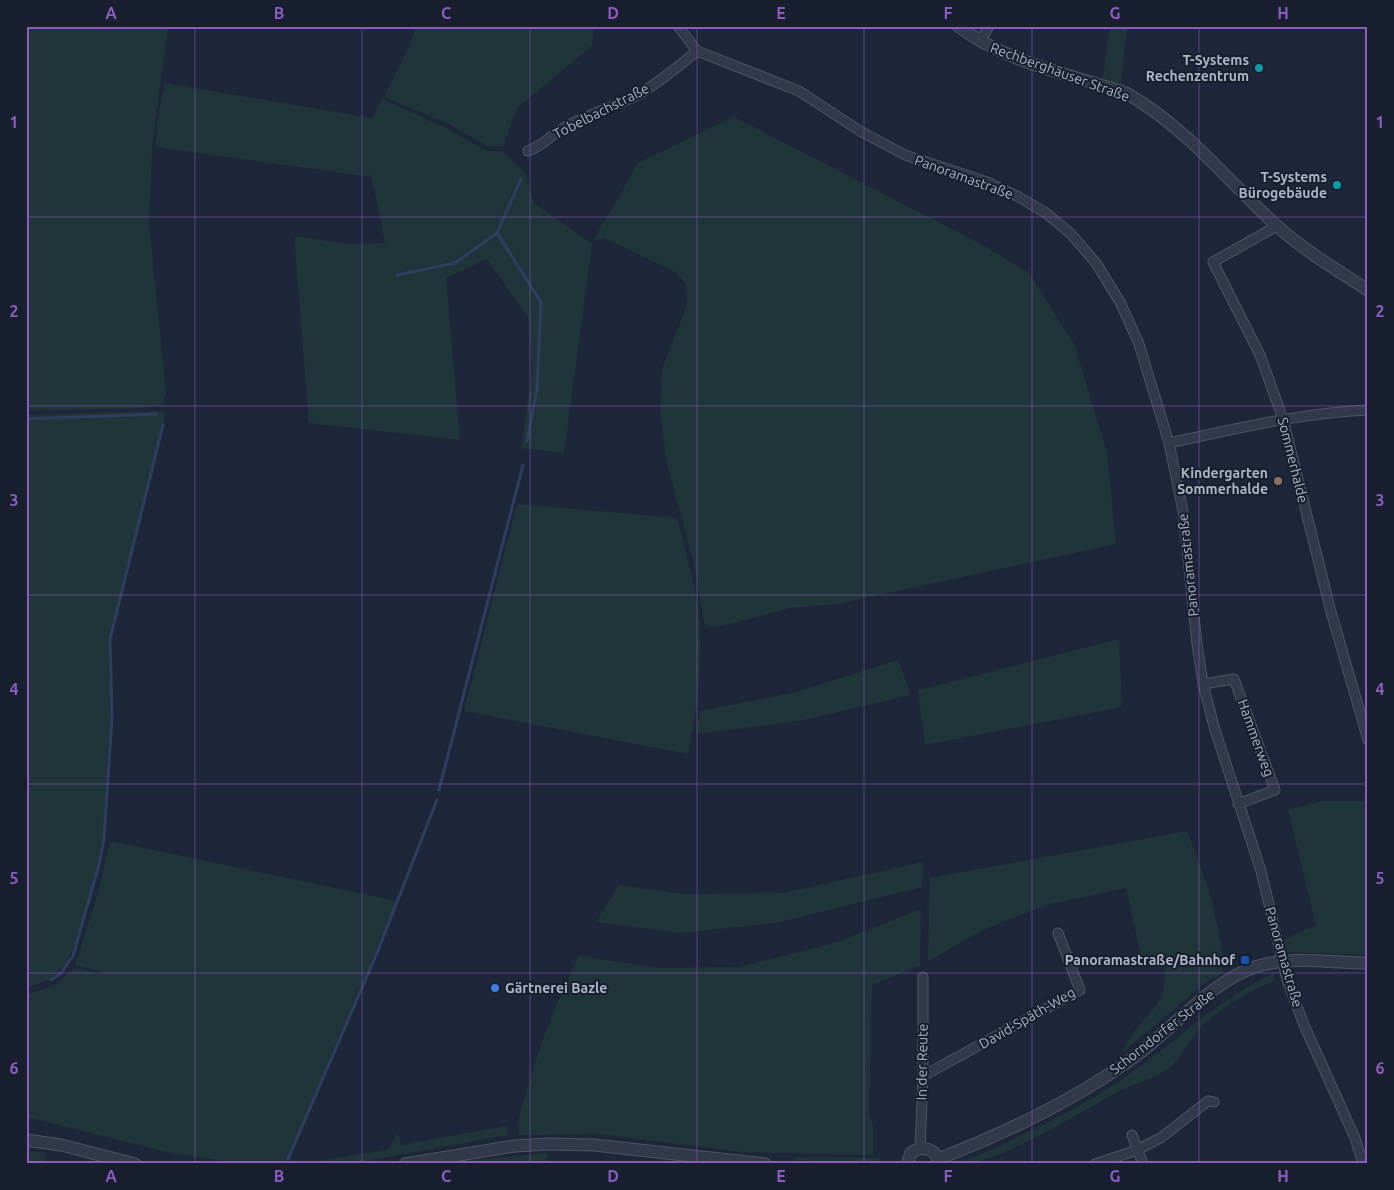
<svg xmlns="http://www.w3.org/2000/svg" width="1394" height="1190" viewBox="0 0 1394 1190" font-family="Ubuntu,sans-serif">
<rect width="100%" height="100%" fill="#1e2739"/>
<path fill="#20353a" d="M 26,26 L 168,26 L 152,146 L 149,224 L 166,393 L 162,405 L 141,408 L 26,411 Z
M 416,26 L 594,26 L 592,46 L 517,108 L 503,147 L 487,146 L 449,124 L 384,97 L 410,45 Z
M 1110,26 L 1127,26 L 1121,83 L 1136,99 L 1102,85 Z
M 165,83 L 372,118 L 367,129 L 382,99 L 446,128 L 487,151 L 502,151 L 525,173 L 534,203 L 592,244 L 564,453 L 521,448 L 532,374 L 529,319 L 487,259 L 446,278 L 460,440 L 309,423 L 294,236 L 348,244 L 385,243 L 367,155 L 371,177 L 156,147 L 157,122 Z
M 734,117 L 981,244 L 1029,273 L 1074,344 L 1107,452 L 1116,544 L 837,604 L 789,608 L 739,622 L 714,627 L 707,626 L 704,622 L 693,560 L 667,464 L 660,411 L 662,369 L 687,305 L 686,284 L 675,272 L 628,249 L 604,238 L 593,241 L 638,163 Z
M 160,411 L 165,414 L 164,420 L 109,637 L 110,719 L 103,840 L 98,866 L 79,933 L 67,963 L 52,978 L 26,989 L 26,415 Z
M 517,504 L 677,518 C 687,555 698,592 700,631 C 702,670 696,715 688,754 L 464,711 Z
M 1119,639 L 1122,707 L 925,745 L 918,690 Z
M 898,660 L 911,695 L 799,721 L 696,734 L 700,711 L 793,693 Z
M 1323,801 L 1368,801 L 1368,955 L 1284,952 L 1283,940 L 1316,925 L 1288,810 Z
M 1187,831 L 1211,896 L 1225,964 L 1220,966 L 1225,972 L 1205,983 L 1123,1052 C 1137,1013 1169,1015 1165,963 L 1159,960 L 1141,957 L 1126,888 L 1046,905 L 983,930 L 928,961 L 930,878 Z
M 110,841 L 397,901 L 285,1164 L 225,1161 L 171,1153 L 26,1117 L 26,995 L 55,985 L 74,968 L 101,974 L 103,972 L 75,965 L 98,893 Z
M 923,862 L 922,887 L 776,923 L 680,933 L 596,922 L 619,885 L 684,894 L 783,893 Z
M 921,909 L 920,965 L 872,985 L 869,1114 L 873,1126 L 873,1155 L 742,1152 L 599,1134 L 519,1135 C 516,1121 522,1107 526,1093 C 539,1045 557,1001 579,956 L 661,968 L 739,967 L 837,942 Z
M 1274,973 L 1275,980 C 1251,991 1219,1008 1201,1027 C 1190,1039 1181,1059 1168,1069 C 1153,1079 1132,1084 1116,1093 C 1075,1114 1001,1164 958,1164 C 1016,1139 1075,1112 1127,1076 C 1176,1041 1219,999 1274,973 Z
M 507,1126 L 508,1135 L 349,1164 L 302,1164 L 389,1149 L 398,1131 L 401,1145 Z
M 26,1150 L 46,1154 L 44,1164 L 26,1164 Z
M 547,1153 L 548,1164 L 464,1164 L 465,1161 Z
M 795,1157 L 880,1158 L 880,1161 L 861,1163 L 791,1160 Z"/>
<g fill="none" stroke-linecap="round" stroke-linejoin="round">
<path stroke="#2e3e60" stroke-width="3" d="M 521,179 L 497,233 L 541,302 L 537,389 L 527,441
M 397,275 L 455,263 L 497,233
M 26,419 L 157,414
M 439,790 L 523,465
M 51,980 L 61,973 L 73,956 L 99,865 L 104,839 L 112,718 L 110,639 L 163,425
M 288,1159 L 377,953 L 437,800"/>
<defs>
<path id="minor" d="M 678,26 L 697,51 L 799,91 L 860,131 L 905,155 L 987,182 L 1017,196 L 1046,213 L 1071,234 L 1096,263 L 1120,302 L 1139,344 L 1169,443 L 1183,511 L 1197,644 L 1203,684 L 1215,730 L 1261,871 L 1287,980 L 1304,1025 L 1355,1138 L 1363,1164
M 980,42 L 989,26
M 528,151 C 543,146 553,133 567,126 C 591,113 618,106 641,93 C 661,81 679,66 697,51
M 1277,226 L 1213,262 L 1260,355 L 1283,419 L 1331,612 L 1368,740
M 1169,443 C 1235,429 1300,413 1368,410
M 1203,684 L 1234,679 L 1275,790 L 1238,804
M 923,1076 L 1080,990 L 1058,933
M 1132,1135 L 1143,1164
M 920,1148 L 923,1076 L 923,977
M 1095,1164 L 1137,1150 L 1162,1137 L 1208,1101 L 1214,1102"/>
<path id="tertiary" d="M 958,26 C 1007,63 1069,74 1126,93 C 1186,127 1227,180 1277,226 C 1305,251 1337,270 1368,290
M 26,1140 L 61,1145 L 135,1164
M 938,1159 C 1006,1133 1078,1098 1137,1055 C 1173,1028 1212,981 1255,967 C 1292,955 1330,963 1368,963
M 405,1164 L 514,1146 L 550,1144 L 594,1145 L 765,1164
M 907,1164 L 911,1153 C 923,1144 937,1149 939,1164"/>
</defs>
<use href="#minor" stroke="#4d5464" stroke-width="11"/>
<use href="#tertiary" stroke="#4d5464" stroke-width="13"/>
<use href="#minor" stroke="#32394a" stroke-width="9"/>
<use href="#tertiary" stroke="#32394a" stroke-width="11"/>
</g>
<path fill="none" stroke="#8c5cc1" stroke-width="1" stroke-opacity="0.55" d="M 195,26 L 195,1164M 362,26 L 362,1164M 530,26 L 530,1164M 697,26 L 697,1164M 864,26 L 864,1164M 1032,26 L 1032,1164M 1199,26 L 1199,1164M 26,217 L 1368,217M 26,406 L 1368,406M 26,595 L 1368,595M 26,784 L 1368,784M 26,973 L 1368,973"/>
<g fill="#0f9aa8" stroke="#181f2e" stroke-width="2">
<circle cx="1259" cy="68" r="5"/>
<circle cx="1337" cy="185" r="5"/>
</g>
<circle fill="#8d6e63" stroke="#181f2e" stroke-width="2" cx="1278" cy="481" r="5"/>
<rect fill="#1a4fb4" stroke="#181f2e" stroke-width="2" x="1240" y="955" width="10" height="10" rx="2.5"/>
<circle fill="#3f7fe0" stroke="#181f2e" stroke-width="2" cx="495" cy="988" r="5"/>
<g text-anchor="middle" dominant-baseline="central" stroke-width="4" stroke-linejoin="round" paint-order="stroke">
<g font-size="14" font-weight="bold" fill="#acb4c6" stroke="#181f2e" text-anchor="end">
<text x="1249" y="60">T-Systems<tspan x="1249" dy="16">Rechenzentrum</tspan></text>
<text x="1327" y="177">T-Systems<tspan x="1327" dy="16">Bürogebäude</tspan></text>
<text x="1268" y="473">Kindergarten<tspan x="1268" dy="16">Sommerhalde</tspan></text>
<text x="1235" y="960">Panoramastraße/Bahnhof</text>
<text x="505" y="988" text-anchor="start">Gärtnerei Bazle</text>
</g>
<g font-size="14" fill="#acb4c6" stroke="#181f2e">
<text transform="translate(1060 72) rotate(20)">Rechberghäuser Straße</text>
<text transform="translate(601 111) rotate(-27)">Tobelbachstraße</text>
<text transform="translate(964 177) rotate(20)">Panoramastraße</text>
<text transform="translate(1293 460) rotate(76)">Sommerhalde</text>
<text transform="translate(1188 565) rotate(-96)">Panoramastraße</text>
<text transform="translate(1256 738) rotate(70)">Hammerweg</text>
<text transform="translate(1284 957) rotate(74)">Panoramastraße</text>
<text transform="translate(1027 1018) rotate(-30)">David-Späth-Weg</text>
<text transform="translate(1162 1032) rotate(-38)">Schorndorfer Straße</text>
<text transform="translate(922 1062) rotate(-89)">In der Reute</text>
</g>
</g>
<rect width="1394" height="1190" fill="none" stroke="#181f2e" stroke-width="55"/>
<rect x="28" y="28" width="1338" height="1134" fill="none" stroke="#8c5cc1" stroke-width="2"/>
<g font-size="16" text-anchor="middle" font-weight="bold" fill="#8c5cc1">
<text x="111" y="19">A</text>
<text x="279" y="19">B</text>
<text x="446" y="19">C</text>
<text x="613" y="19">D</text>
<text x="781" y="19">E</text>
<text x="948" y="19">F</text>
<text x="1115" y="19">G</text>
<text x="1283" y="19">H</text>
<text x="14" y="128">1</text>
<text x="1380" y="128">1</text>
<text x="14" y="317">2</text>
<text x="1380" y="317">2</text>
<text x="14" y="506">3</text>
<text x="1380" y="506">3</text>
<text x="14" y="695">4</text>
<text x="1380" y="695">4</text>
<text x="14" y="884">5</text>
<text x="1380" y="884">5</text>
<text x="14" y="1074">6</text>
<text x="1380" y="1074">6</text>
<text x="111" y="1182">A</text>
<text x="279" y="1182">B</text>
<text x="446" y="1182">C</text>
<text x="613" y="1182">D</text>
<text x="781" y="1182">E</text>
<text x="948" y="1182">F</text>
<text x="1115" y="1182">G</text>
<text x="1283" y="1182">H</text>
</g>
</svg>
